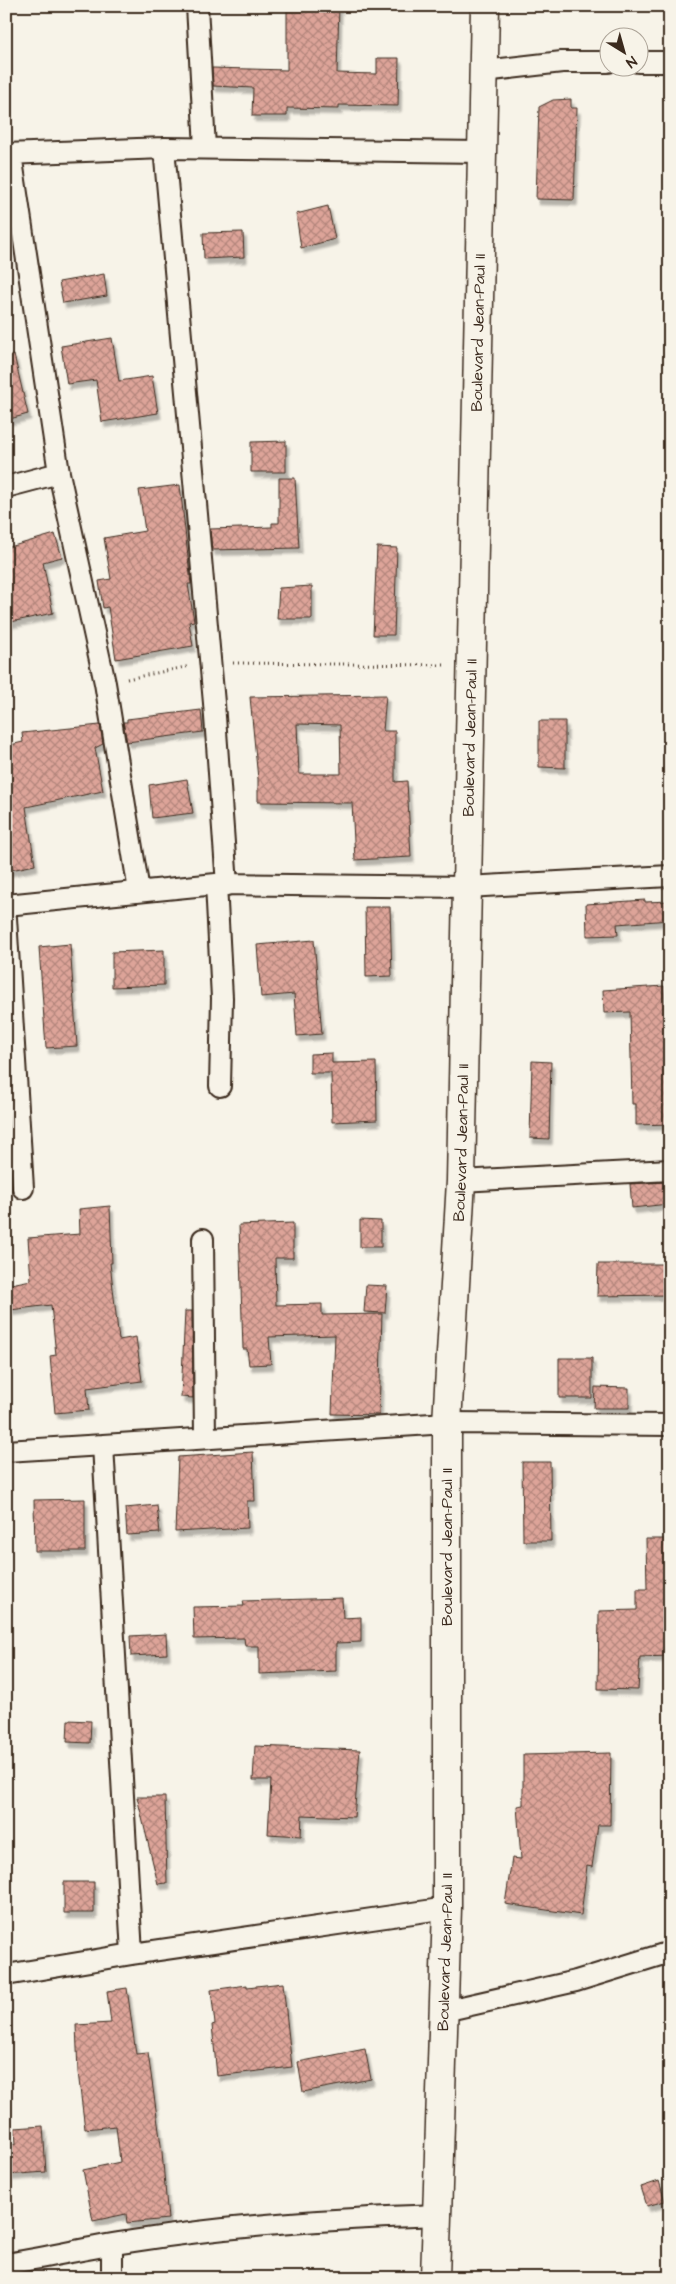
<svg xmlns="http://www.w3.org/2000/svg" width="676" height="2284" viewBox="0 0 676 2284" font-family="'Architects Daughter',sans-serif">
<defs>
<pattern id="building-cross-hatch" width="8" height="8" patternUnits="userSpaceOnUse" patternTransform="scale(1.25)"><rect width="8" height="8" fill="#dda499"/><path d="M0 0l8 8M0 8l8-8" fill="none" stroke="#b4867c"/></pattern>
<filter id="shadow"><feDropShadow dx="3" dy="5.5" stdDeviation="1" flood-color="#0004"/></filter>
</defs>
<rect width="100%" height="100%" fill="#f7f3e8"/>
<filter id="ink" filterUnits="userSpaceOnUse"><feTurbulence type="fractalNoise" baseFrequency=".02" numOctaves="2"/><feDisplacementMap in="SourceGraphic" scale="10" xChannelSelector="R" yChannelSelector="G"/><feConvolveMatrix kernelMatrix="1 2 1 2 8 2 1 2 1" color-interpolation-filters="sRGB"/></filter>
<g filter="url(#ink)">
<path fill="url(#building-cross-hatch)" stroke="#3b2a1e" fill-rule="evenodd" filter="url(#shadow)" d="M 287,6 L 339,6 L 337,73 L 377,74 L 377,58 L 399,58 L 398,106 L 339,105 L 339,109 L 287,108 L 287,116 L 252,116 L 253,88 L 213,86 L 212,68 L 287,70 Z
M 571,99 L 571,108 L 577,108 L 574,200 L 536,199 L 539,107 L 553,100 Z
M 328,206 L 335,239 L 301,248 L 296,214 Z
M 243,232 L 244,257 L 204,259 L 203,233 Z
M 104,274 L 107,296 L 63,303 L 59,282 Z
M 112,338 L 119,381 L 152,376 L 158,413 L 102,422 L 96,380 L 67,384 L 61,346 Z
M 14,355 L 28,414 L 6,420 L 6,356 Z
M 286,441 L 286,472 L 251,472 L 251,442 Z
M 279,478 L 295,478 L 299,548 L 212,550 L 210,529 L 272,527 L 272,523 L 279,523 Z
M 180,485 L 191,584 L 188,584 L 194,621 L 189,622 L 193,646 L 116,659 L 108,607 L 103,608 L 99,581 L 111,579 L 104,538 L 145,531 L 139,490 Z
M 55,534 L 62,557 L 43,562 L 53,613 L 6,623 L 6,548 Z
M 377,547 L 397,548 L 394,635 L 373,635 Z
M 312,586 L 312,619 L 277,619 L 279,588 Z
M 386,695 L 383,731 L 395,731 L 395,782 L 407,781 L 411,857 L 355,860 L 352,803 L 258,802 L 258,779 L 250,697 ZM 297,724 L 340,725 L 341,774 L 299,774 Z
M 201,710 L 203,732 L 127,742 L 123,722 L 127,722 L 127,719 Z
M 539,721 L 565,721 L 565,768 L 539,767 Z
M 100,725 L 103,744 L 95,748 L 103,791 L 26,807 L 35,865 L 6,871 L 6,746 L 23,742 L 22,733 Z
M 187,779 L 193,813 L 152,818 L 149,785 Z
M 645,900 L 645,902 L 670,901 L 670,920 L 617,924 L 618,935 L 587,936 L 586,904 Z
M 365,907 L 390,907 L 392,976 L 366,977 Z
M 314,940 L 322,1034 L 297,1036 L 294,994 L 261,997 L 257,945 Z
M 70,944 L 77,1046 L 46,1048 L 39,947 Z
M 164,950 L 164,985 L 112,987 L 112,952 Z
M 664,986 L 665,1014 L 670,1014 L 670,1124 L 636,1125 L 636,1104 L 632,1104 L 630,1012 L 604,1013 L 603,990 Z
M 332,1053 L 332,1063 L 376,1062 L 377,1120 L 332,1122 L 331,1073 L 310,1073 L 310,1054 Z
M 532,1061 L 551,1062 L 549,1139 L 530,1138 Z
M 666,1182 L 668,1204 L 632,1208 L 630,1184 Z
M 110,1206 L 112,1263 L 110,1263 L 119,1340 L 136,1337 L 142,1381 L 87,1388 L 89,1410 L 55,1413 L 50,1356 L 56,1355 L 51,1305 L 10,1310 L 6,1285 L 31,1280 L 28,1238 L 80,1234 L 79,1209 Z
M 360,1220 L 381,1221 L 381,1247 L 360,1247 Z
M 293,1223 L 293,1258 L 275,1258 L 276,1305 L 322,1304 L 322,1315 L 382,1314 L 379,1415 L 332,1414 L 335,1335 L 269,1337 L 271,1364 L 249,1365 L 247,1349 L 243,1349 L 239,1225 Z
M 598,1264 L 669,1264 L 668,1295 L 597,1296 Z
M 366,1285 L 387,1286 L 385,1313 L 364,1312 Z
M 185,1311 L 192,1311 L 193,1398 L 181,1397 Z
M 559,1358 L 592,1358 L 592,1398 L 559,1398 Z
M 595,1387 L 629,1388 L 629,1408 L 594,1408 Z
M 253,1452 L 255,1501 L 247,1501 L 248,1528 L 175,1532 L 178,1457 Z
M 522,1462 L 550,1462 L 551,1541 L 523,1541 Z
M 85,1499 L 85,1551 L 35,1551 L 34,1500 Z
M 157,1505 L 160,1533 L 127,1535 L 125,1508 Z
M 646,1539 L 670,1539 L 670,1656 L 640,1657 L 638,1690 L 598,1689 L 599,1611 L 637,1610 L 637,1589 L 647,1589 Z
M 342,1598 L 343,1618 L 361,1617 L 361,1642 L 336,1643 L 336,1671 L 259,1674 L 259,1646 L 245,1646 L 244,1638 L 194,1639 L 193,1607 L 244,1606 L 243,1601 Z
M 166,1634 L 167,1654 L 131,1656 L 130,1636 Z
M 68,1720 L 91,1721 L 90,1743 L 67,1742 Z
M 255,1746 L 360,1750 L 354,1817 L 302,1815 L 301,1836 L 268,1834 L 271,1780 L 253,1780 Z
M 611,1753 L 610,1825 L 598,1825 L 592,1867 L 587,1866 L 581,1915 L 505,1904 L 512,1858 L 521,1859 L 517,1806 L 523,1805 L 523,1755 Z
M 137,1797 L 165,1797 L 167,1883 L 158,1884 Z
M 64,1882 L 94,1882 L 94,1913 L 64,1913 Z
M 283,1983 L 292,2067 L 217,2076 L 212,2025 L 215,2024 L 211,1990 L 247,1985 L 247,1987 Z
M 127,1988 L 136,2054 L 148,2053 L 162,2152 L 168,2219 L 127,2223 L 126,2214 L 93,2221 L 83,2170 L 120,2162 L 116,2126 L 85,2129 L 78,2072 L 76,2025 L 111,2023 L 107,1991 Z
M 365,2049 L 371,2079 L 303,2092 L 298,2062 Z
M 43,2126 L 46,2172 L 6,2175 L 6,2145 L 16,2144 L 15,2128 Z
M 659,2181 L 665,2201 L 647,2206 L 641,2187 Z"/>
<g fill="none" stroke-linecap="round" stroke-linejoin="round">
<defs>
<path id="street" d="M 197,6 L 205,148
M 638,62 L 670,62
M 484,71 L 562,62 L 608,62
M 164,148 L 214,703 L 227,885
M 6,154 L 164,148 L 482,152
M 11,154 L 59,473 L 105,683 L 139,891
M 6,487 L 59,473
M 216,884 L 222,998 L 220,1086
M 6,905 L 216,884 L 467,887 L 670,876
M 6,918 L 23,1188
M 461,1181 L 670,1170
M 203,1239 L 205,1438
M 6,1451 L 103,1445
M 132,1954 L 103,1445 L 447,1423 L 670,1425
M 6,1975 L 132,1954 L 447,1908
M 444,2011 L 576,1981 L 670,1952
M 112,2245 L 112,2278
M 6,2264 C 49,2257 91,2247 133,2241 C 234,2225 335,2219 436,2215"/>
<g id="secondary">
<path id="s1" d="M 435,2278 L 447,1908 L 447,1423 L 461,1181 L 485,6"/>
</g>
</defs>
<use href="#street" stroke="#3b2a1e" stroke-width="24"/>
<use href="#secondary" stroke="#3b2a1e" stroke-width="31"/>
<path stroke="#3b2a1e" stroke-width="3" stroke-dasharray="1 4" stroke-linecap="butt" d="M 233,663 L 447,665
M 127,679 L 190,666"/>
<use href="#street" stroke="#f7f3e8" stroke-width="20"/>
<use href="#secondary" stroke="#f7f3e8" stroke-width="28"/>
</g>
</g>
<g text-anchor="middle" dominant-baseline="central" stroke-width="4" stroke-linejoin="round" paint-order="stroke">
<g font-size="16" fill="#3b2a1e" stroke="#f7f3e8">
<text stroke="none"><textPath href="#s1" startOffset="1946">Boulevard Jean-Paul II</textPath></text>
<text stroke="none"><textPath href="#s1" startOffset="1541">Boulevard Jean-Paul II</textPath></text>
<text stroke="none"><textPath href="#s1" startOffset="1136">Boulevard Jean-Paul II</textPath></text>
<text transform="translate(447 1547) rotate(-90)">Boulevard Jean-Paul II</text>
<text stroke="none"><textPath href="#s1" startOffset="326">Boulevard Jean-Paul II</textPath></text>
</g>
</g>
<rect width="676" height="2284" fill="none" stroke="#f7f3e8" stroke-width="25"/>
<rect x="12" y="12" width="651" height="2259" fill="none" stroke="#3b2a1e" stroke-width="2" filter="url(#ink)"/>
<g transform="translate(624 52) rotate(143)"><circle r="24" fill="#f7f3e8" stroke="#aca397"/>
<path d="M0-4L9 19L0 12L-9 19Z" fill="#3b2a1e"/>
<text y="-8" font-size="14" font-weight="bold" text-anchor="middle" fill="#3b2a1e">N</text>
</g>
</svg>
